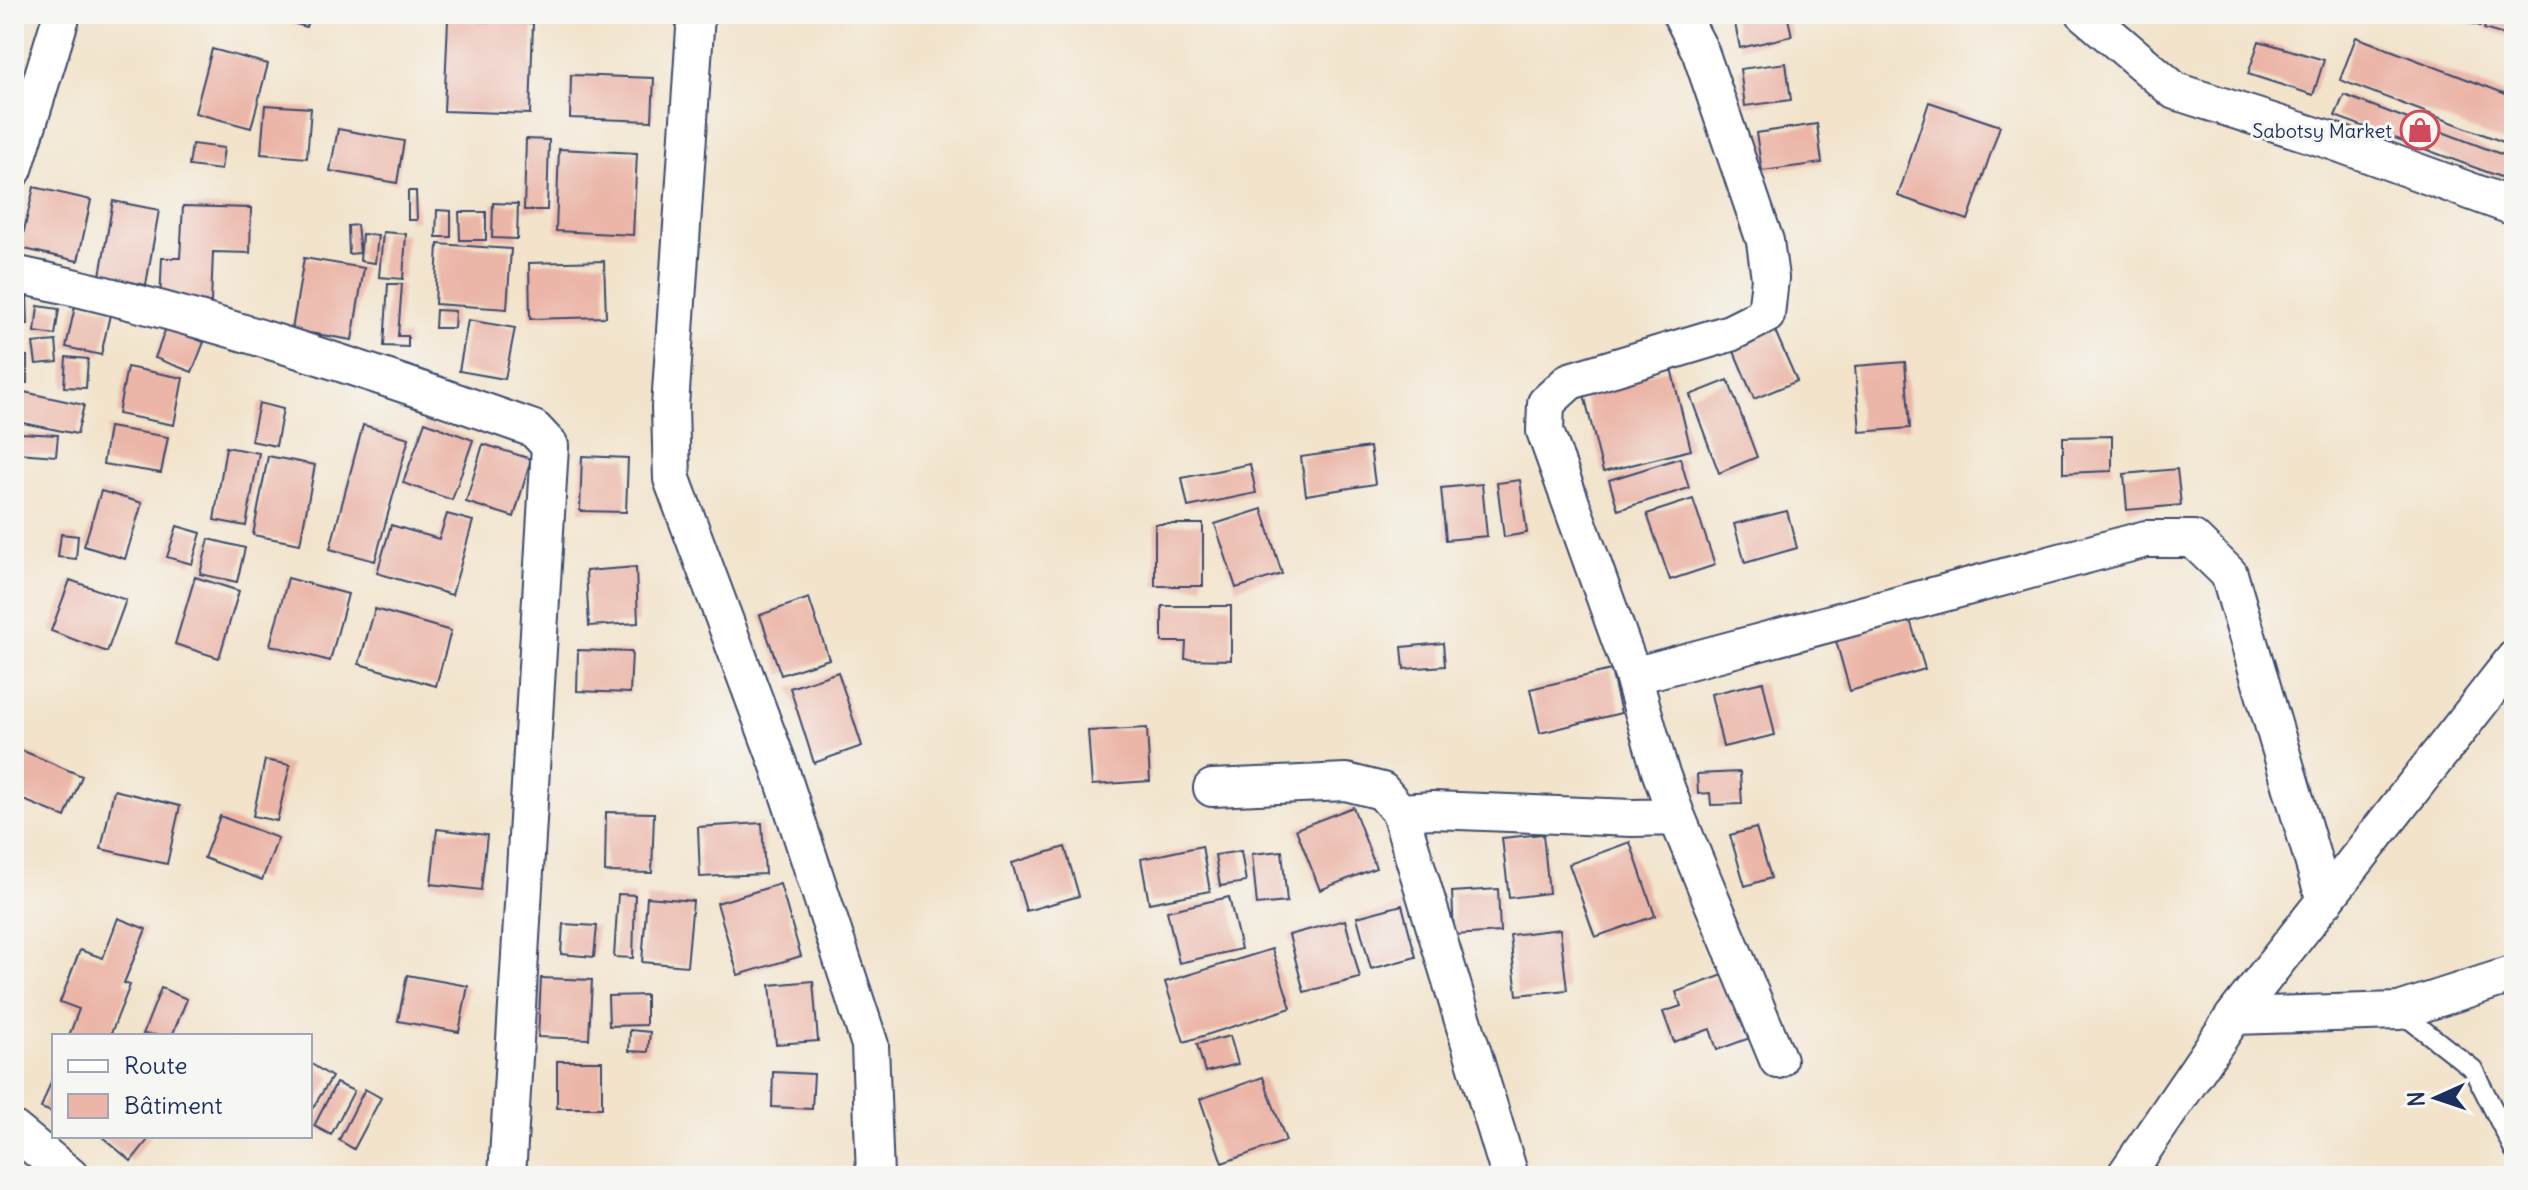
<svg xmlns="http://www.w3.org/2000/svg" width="2528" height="1190" viewBox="0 0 2528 1190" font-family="Delius,sans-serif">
<rect width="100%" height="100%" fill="#f6f6f2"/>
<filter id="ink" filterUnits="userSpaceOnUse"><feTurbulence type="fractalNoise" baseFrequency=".0125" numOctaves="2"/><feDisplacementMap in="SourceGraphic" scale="16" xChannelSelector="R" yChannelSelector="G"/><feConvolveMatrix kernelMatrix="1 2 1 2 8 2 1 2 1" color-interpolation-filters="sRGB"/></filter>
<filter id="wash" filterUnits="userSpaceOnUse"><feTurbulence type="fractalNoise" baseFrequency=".006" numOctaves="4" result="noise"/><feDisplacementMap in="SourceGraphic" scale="32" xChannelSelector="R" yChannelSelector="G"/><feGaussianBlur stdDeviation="1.8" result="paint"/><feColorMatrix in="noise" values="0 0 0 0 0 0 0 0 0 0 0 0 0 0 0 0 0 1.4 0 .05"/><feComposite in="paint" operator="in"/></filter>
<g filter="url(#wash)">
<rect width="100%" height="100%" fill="#f2e3ca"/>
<g id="blocks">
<path fill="#ebb5a7" d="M 263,14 L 310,14 L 306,27 Z
M 1733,14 L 1787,14 L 1792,36 L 1740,48 Z
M 2441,14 L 2483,14 L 2480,26 Z
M 2488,14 L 2514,14 L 2514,38 L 2484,29 Z
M 448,20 L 533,23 L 530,114 L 444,111 Z
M 2356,37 L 2514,97 L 2514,146 L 2340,80 Z
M 2259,41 L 2324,60 L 2313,95 L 2248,74 Z
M 212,49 L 268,64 L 251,128 L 195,113 Z
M 14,53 L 22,53 L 21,83 L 14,83 Z
M 1786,63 L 1791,100 L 1745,106 L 1740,69 Z
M 571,75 L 654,78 L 652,121 L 570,118 Z
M 2344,95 L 2514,159 L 2514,182 L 2335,116 Z
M 1929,102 L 2000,126 L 1968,220 L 1898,196 Z
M 265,105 L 311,108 L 307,158 L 261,154 Z
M 1817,124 L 1822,163 L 1762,171 L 1756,133 Z
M 338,129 L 404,141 L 397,183 L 330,171 Z
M 526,139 L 549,140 L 547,210 L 524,210 Z
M 192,144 L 224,148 L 221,170 L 189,166 Z
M 559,149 L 637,153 L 633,235 L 556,231 Z
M 34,187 L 91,200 L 78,261 L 20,248 Z
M 408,191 L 416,191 L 417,220 L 408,220 Z
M 113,201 L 159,210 L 146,285 L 100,276 Z
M 493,203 L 518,204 L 517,239 L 492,238 Z
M 183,206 L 251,208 L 250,253 L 213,252 L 211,302 L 160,300 L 162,258 L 180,258 Z
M 437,210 L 451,211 L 451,237 L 436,237 Z
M 459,212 L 486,212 L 486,240 L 460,240 Z
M 357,225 L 360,253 L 349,254 L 348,226 Z
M 383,232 L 406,234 L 403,279 L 379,277 Z
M 362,234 L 378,235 L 375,263 L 360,261 Z
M 438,244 L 511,249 L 507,309 L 435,304 Z
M 304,258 L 364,268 L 352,340 L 292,330 Z
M 604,261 L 606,317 L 530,319 L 529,263 Z
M 388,284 L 402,284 L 398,336 L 408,336 L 408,347 L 384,346 Z
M 14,294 L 27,294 L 28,324 L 14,324 Z
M 76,302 L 111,310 L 101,355 L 66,347 Z
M 38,306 L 59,309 L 55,335 L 35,332 Z
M 436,310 L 455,311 L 454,328 L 435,328 Z
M 468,320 L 515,328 L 505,379 L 459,371 Z
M 1772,324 L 1797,381 L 1754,399 L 1730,342 Z
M 166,328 L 204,342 L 192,372 L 155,358 Z
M 56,341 L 58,362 L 36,364 L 33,343 Z
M 14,356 L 27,356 L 27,383 L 14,383 Z
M 66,357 L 88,359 L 86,388 L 64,387 Z
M 1905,362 L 1910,428 L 1860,432 L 1855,366 Z
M 127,367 L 183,378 L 174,425 L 118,414 Z
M 1671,368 L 1691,450 L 1603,472 L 1583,390 Z
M 1728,380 L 1757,457 L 1719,473 L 1690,395 Z
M 24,392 L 84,405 L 77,434 L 18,422 Z
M 259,403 L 283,409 L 276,446 L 251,441 Z
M 425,422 L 473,440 L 452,500 L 403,483 Z
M 363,425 L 409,438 L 375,561 L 330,549 Z
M 109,427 L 168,437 L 161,473 L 103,464 Z
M 19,433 L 58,435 L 56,456 L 18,453 Z
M 2112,436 L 2112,471 L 2063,473 L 2063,437 Z
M 483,444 L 531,459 L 514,517 L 466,502 Z
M 226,447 L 259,453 L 246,526 L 214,520 Z
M 1370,447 L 1375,484 L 1306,495 L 1301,457 Z
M 268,456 L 315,465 L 300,544 L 253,535 Z
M 582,456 L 628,458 L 626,512 L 580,511 Z
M 1680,458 L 1689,488 L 1618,510 L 1609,480 Z
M 1250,464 L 1256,493 L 1188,507 L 1182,478 Z
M 2177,469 L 2181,505 L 2127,510 L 2124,474 Z
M 1520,480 L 1527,533 L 1504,537 L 1497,483 Z
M 1482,484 L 1487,536 L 1446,540 L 1441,488 Z
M 101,491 L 142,503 L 125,559 L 84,546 Z
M 1693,499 L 1715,565 L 1670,580 L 1647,514 Z
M 1262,509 L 1282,574 L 1236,588 L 1215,524 Z
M 1787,511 L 1797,548 L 1745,563 L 1734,524 Z
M 447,514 L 473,521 L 452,595 L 377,573 L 391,525 L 439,539 Z
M 1155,524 L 1203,524 L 1203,586 L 1155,586 Z
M 177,526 L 201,533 L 192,564 L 167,557 Z
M 61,534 L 78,536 L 76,559 L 58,557 Z
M 209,539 L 245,548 L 237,582 L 200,574 Z
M 636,567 L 638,623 L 589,626 L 586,571 Z
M 195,577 L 239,591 L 219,658 L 175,644 Z
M 288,578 L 348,594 L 330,661 L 270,645 Z
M 70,580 L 126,600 L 107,652 L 51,631 Z
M 809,598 L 829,659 L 781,675 L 760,615 Z
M 1162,606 L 1231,606 L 1231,660 L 1185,659 L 1186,642 L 1162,642 Z
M 375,609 L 451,631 L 436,686 L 359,664 Z
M 1910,620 L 1925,669 L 1850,691 L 1836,641 Z
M 1443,643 L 1445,666 L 1404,669 L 1402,647 Z
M 578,650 L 632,652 L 630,693 L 577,691 Z
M 1611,670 L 1621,713 L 1540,733 L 1530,689 Z
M 838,672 L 862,746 L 814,763 L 790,688 Z
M 1763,682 L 1775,735 L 1723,747 L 1711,694 Z
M 1147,728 L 1150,781 L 1092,785 L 1088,731 Z
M 21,750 L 82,776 L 65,817 L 14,796 L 14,766 Z
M 265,760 L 290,765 L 277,821 L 253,816 Z
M 1740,772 L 1742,804 L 1711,805 L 1710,793 L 1698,794 L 1697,774 Z
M 114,790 L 180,806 L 167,864 L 101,849 Z
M 1353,807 L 1376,868 L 1320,890 L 1296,829 Z
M 606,812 L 654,813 L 652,873 L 605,872 Z
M 220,816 L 278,838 L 262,880 L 204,858 Z
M 762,823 L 765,874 L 700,877 L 698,827 Z
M 1756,828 L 1771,878 L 1745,886 L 1730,835 Z
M 437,829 L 487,835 L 481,890 L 431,884 Z
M 1543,834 L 1549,893 L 1509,898 L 1502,838 Z
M 1630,842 L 1655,916 L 1595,937 L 1569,864 Z
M 1202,846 L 1210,891 L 1149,903 L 1141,859 Z
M 1065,847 L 1079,896 L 1026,911 L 1012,863 Z
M 1241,851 L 1246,882 L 1220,886 L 1215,855 Z
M 1282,851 L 1287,902 L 1257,905 L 1252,854 Z
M 780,884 L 801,956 L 738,975 L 717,903 Z
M 1498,889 L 1500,932 L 1454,935 L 1452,892 Z
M 618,894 L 635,895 L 633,958 L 614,957 Z
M 647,897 L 693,901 L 687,966 L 642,962 Z
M 1229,897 L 1241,949 L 1179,963 L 1167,911 Z
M 1402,905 L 1416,957 L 1371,969 L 1357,917 Z
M 118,918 L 146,929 L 124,983 L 130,985 L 110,1036 L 69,1036 L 79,1009 L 60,1002 L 80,950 L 103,958 Z
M 1345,920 L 1360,978 L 1304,992 L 1289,935 Z
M 563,924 L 597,926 L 594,957 L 561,954 Z
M 1560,929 L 1567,990 L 1517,995 L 1510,935 Z
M 1272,949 L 1291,1008 L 1184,1042 L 1165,982 Z
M 1726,974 L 1750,1038 L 1717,1050 L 1710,1029 L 1674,1042 L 1663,1012 L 1681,1006 L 1676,992 Z
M 407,975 L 468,986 L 459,1032 L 398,1021 Z
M 541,978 L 592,980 L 589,1039 L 538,1037 Z
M 813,981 L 818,1041 L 776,1044 L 770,985 Z
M 161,988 L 187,999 L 172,1036 L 143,1034 Z
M 646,995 L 646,1025 L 609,1026 L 608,996 Z
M 630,1030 L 650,1032 L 648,1052 L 629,1051 Z
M 1230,1036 L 1238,1064 L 1205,1072 L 1197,1044 Z
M 557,1061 L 602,1061 L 602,1108 L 557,1108 Z
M 310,1063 L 332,1077 L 310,1112 Z
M 773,1072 L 814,1074 L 812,1109 L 772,1107 Z
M 54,1074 L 54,1113 L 41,1108 Z
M 1263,1077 L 1286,1141 L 1222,1163 L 1200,1099 Z
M 336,1083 L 354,1091 L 331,1135 L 314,1126 Z
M 365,1089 L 381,1098 L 354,1149 L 339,1140 Z
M 101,1136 L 151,1136 L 131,1161 Z"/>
</g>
</g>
<g filter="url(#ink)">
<use href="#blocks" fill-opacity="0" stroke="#3b4a6e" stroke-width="2"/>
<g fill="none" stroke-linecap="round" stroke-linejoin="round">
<defs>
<path id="lane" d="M 2399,1011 L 2473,1069 L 2514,1150"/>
<path id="street" d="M 696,14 L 670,407 L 672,479 L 779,766 L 870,1045 L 875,1176
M 1681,14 L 1700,51 L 1765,241 L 1770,278 L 1766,315 L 1730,333 L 1570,381 L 1546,403 L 1545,431 L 1633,676 L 2146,539 L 2193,539 L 2229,574 L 2325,901
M 2085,14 L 2175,91 L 2335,142 L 2514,207
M 14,169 L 62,14
M 14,274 C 191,311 364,369 534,429 L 550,446 L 507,1176
M 1212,788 L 1346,782 L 1382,791 L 1400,812
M 1677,817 L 1778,1060
M 2234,1016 L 2399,1011 L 2514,974
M 14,1130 L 70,1176
M 1510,1176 L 1400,812 L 1433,810 L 1632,818 L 1677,817 L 1660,771 L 1633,676
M 2125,1176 L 2234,1016 L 2514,659"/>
</defs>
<use href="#lane" stroke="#3b4a6e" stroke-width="22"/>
<use href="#street" stroke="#3b4a6e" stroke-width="40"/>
<use href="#lane" stroke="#fff" stroke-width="18"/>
<use href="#street" stroke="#fff" stroke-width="36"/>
</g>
</g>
<defs>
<symbol id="shop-ring" viewBox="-11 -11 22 22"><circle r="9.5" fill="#f6f6f2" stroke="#d1495b" stroke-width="1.5"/><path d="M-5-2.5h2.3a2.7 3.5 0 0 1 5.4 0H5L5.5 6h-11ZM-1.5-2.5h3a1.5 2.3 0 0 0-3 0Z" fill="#d1495b"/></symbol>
</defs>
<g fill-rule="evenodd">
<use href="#shop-ring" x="2398" y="108" width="44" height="44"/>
</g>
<g text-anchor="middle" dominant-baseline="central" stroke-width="6" stroke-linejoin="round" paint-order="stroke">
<g font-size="20" fill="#1b2f5e" stroke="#f6f6f2" text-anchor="end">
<text x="2392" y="130">Sabotsy Market</text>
</g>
</g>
<rect width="2528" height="1190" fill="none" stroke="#f6f6f2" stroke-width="48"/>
<rect x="52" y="1034" width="260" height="104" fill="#f6f6f2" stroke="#9ea6b7" stroke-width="2"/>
<rect x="68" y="1060" width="40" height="12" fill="#ffffff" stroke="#9ea6b7" stroke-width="2"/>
<text x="124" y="1074" font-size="24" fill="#1b2f5e">Route</text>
<rect x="68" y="1094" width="40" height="24" fill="#ebb5a7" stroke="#9ea6b7" stroke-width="2"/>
<text x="124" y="1114" font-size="24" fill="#1b2f5e">Bâtiment</text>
<g transform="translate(2436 1098) rotate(267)" stroke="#f6f6f2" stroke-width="6" paint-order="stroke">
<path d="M0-6L14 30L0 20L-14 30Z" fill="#1b2f5e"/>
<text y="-12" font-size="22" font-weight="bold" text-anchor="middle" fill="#1b2f5e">N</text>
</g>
</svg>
